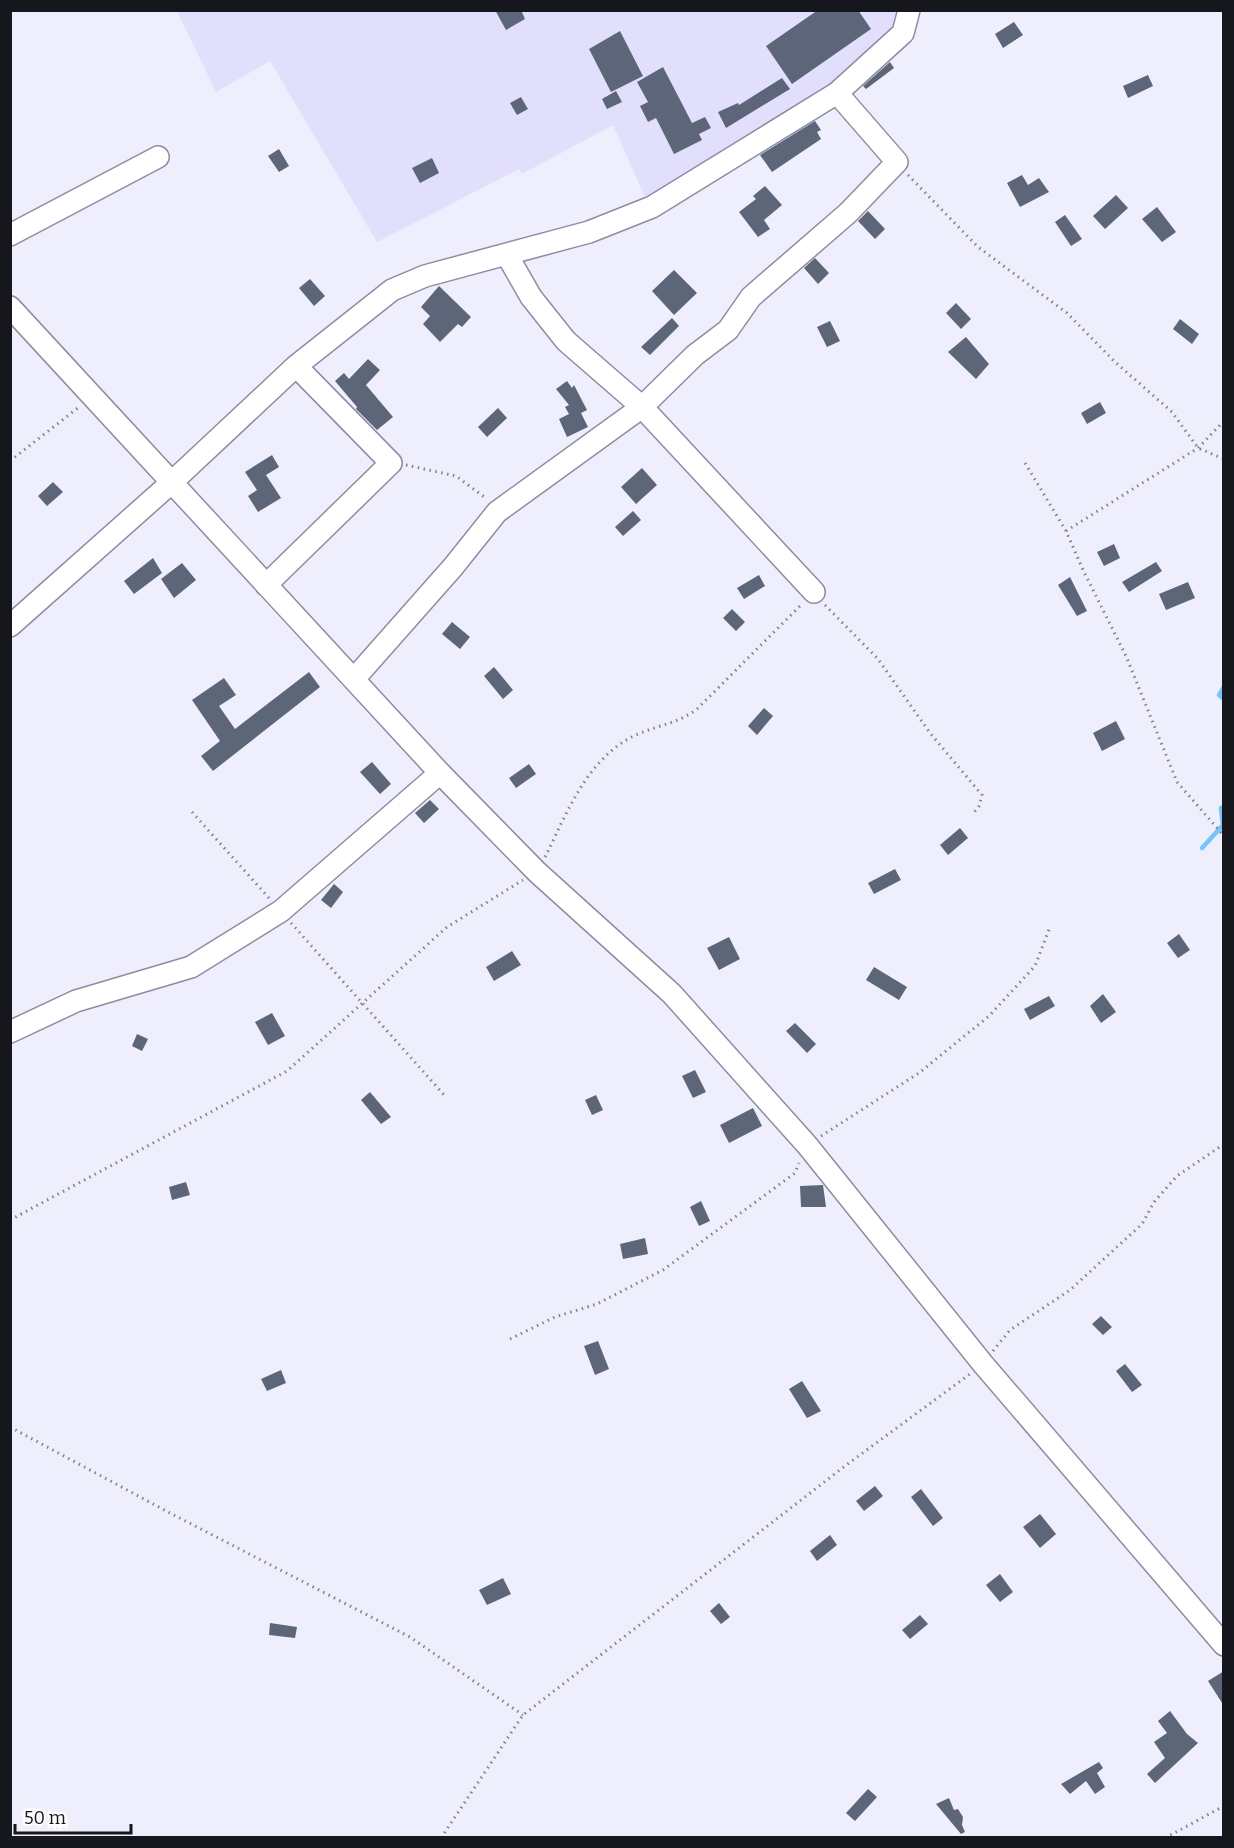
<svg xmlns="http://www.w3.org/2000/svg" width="1234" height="1848" viewBox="0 0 1234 1848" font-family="Bitter,serif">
<rect width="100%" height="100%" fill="#efeefc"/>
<path fill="#e2dffd" d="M 894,10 L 897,15 L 897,26 L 852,71 L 750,140 L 645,197 L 613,125 L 522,174 L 519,169 L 377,242 L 270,61 L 216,92 L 177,11 Z"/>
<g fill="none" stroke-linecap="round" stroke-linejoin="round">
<path stroke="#73c5fc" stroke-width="4.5" d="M 1224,687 L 1219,695 L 1224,699
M 1202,848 L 1223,825 L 1221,808 L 1224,807"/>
</g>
<path fill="#5d6678" d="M 495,10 L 521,10 L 525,19 L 506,30 Z
M 818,10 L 858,10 L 871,29 L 792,84 L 766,46 Z
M 1014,22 L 1023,35 L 1003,48 L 995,34 Z
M 620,31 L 643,76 L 611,92 L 589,49 Z
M 890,62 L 894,68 L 866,89 L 863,86 Z
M 663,67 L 692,123 L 705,117 L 711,128 L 699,134 L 702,140 L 674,154 L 656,118 L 648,122 L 640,106 L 648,102 L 637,82 Z
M 1148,75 L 1153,86 L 1128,98 L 1123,86 Z
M 782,78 L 790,89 L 726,128 L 718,112 L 738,103 L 739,105 Z
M 616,91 L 622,102 L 607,109 L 602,99 Z
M 521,97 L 528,109 L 517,115 L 510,103 Z
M 815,121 L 821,130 L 817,132 L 821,139 L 772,172 L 760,155 Z
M 279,149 L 289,166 L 279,172 L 268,156 Z
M 432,158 L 439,173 L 420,183 L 412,168 Z
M 1022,175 L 1028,185 L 1039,178 L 1049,192 L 1020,207 L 1007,183 Z
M 765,186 L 782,205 L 764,220 L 770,229 L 758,237 L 739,212 L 756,199 L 753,196 Z
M 1116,195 L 1128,208 L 1105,229 L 1093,216 Z
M 1157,207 L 1176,232 L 1162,242 L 1142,219 Z
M 868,211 L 885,229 L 875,239 L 858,221 Z
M 1065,215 L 1082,239 L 1071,246 L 1055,222 Z
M 815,258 L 829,273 L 818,284 L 804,268 Z
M 674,270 L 697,293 L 674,315 L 652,291 Z
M 310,279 L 325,296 L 314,306 L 299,288 Z
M 439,286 L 471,317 L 462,327 L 458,324 L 440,342 L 423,324 L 430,316 L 421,307 Z
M 956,303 L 971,319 L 961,329 L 946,313 Z
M 672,318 L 679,326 L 650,355 L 641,347 Z
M 1180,319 L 1199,334 L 1192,344 L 1173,329 Z
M 830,321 L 840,341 L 827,347 L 817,327 Z
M 966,337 L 989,364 L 976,379 L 948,352 Z
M 368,359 L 380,370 L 366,385 L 393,417 L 377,430 L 356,409 L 357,407 L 335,381 L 344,373 L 349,379 Z
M 567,381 L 572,388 L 574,385 L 587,410 L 581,413 L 588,427 L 567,437 L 559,419 L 569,414 L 565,407 L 569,405 L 556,389 Z
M 1100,402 L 1106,413 L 1087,424 L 1081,413 Z
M 498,408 L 507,418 L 487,437 L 478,427 Z
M 272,455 L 279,467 L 266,475 L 281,498 L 258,512 L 248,496 L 257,490 L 245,472 Z
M 642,468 L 657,485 L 636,504 L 621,487 Z
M 53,482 L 63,492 L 47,506 L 38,496 Z
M 633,511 L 641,520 L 623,536 L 615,527 Z
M 1114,544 L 1120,558 L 1104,566 L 1097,552 Z
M 153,558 L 162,573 L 134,594 L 124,581 Z
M 1156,562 L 1162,571 L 1129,592 L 1122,582 Z
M 182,563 L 196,580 L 174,598 L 161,579 Z
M 759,575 L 765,586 L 744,599 L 737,588 Z
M 1070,577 L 1087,611 L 1077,616 L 1058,585 Z
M 1188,582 L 1195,598 L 1166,610 L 1159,594 Z
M 732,609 L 745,622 L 736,631 L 723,618 Z
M 452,622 L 470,637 L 460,649 L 442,634 Z
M 494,667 L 513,690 L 503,699 L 484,676 Z
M 309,672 L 320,687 L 213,771 L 201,756 L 220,741 L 192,700 L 224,678 L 236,695 L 219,706 L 235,729 Z
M 764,708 L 773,716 L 757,735 L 748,726 Z
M 1116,721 L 1125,739 L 1102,751 L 1093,733 Z
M 372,762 L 391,784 L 380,794 L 360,772 Z
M 529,764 L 536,774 L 516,788 L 509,778 Z
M 430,800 L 439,809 L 424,823 L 415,813 Z
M 960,828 L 968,838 L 948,855 L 940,845 Z
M 895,869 L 901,880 L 874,894 L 868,883 Z
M 334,884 L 343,892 L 331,908 L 321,900 Z
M 1179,934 L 1190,950 L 1178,958 L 1167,943 Z
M 729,937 L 740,959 L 719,970 L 707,948 Z
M 512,951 L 521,965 L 494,981 L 486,967 Z
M 874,967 L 907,987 L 899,1000 L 866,980 Z
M 1103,994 L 1116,1012 L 1101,1023 L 1090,1006 Z
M 1049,996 L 1055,1006 L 1030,1020 L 1024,1009 Z
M 272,1013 L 285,1036 L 268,1045 L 255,1022 Z
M 795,1023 L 816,1044 L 807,1053 L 786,1031 Z
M 137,1034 L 148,1039 L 142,1051 L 132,1046 Z
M 695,1070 L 706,1092 L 693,1098 L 682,1076 Z
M 370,1092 L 391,1117 L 381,1124 L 361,1100 Z
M 596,1095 L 603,1110 L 592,1115 L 585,1100 Z
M 753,1108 L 762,1126 L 729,1143 L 720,1125 Z
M 186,1182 L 190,1195 L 172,1200 L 169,1187 Z
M 823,1185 L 826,1207 L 801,1207 L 800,1186 Z
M 701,1201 L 710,1221 L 699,1226 L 690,1207 Z
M 645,1238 L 648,1254 L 623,1259 L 620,1244 Z
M 1101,1316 L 1112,1327 L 1103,1335 L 1092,1324 Z
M 598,1341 L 609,1369 L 595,1375 L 584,1346 Z
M 1125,1364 L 1142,1385 L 1132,1392 L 1116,1371 Z
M 281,1370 L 286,1383 L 267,1391 L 261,1379 Z
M 802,1381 L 821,1411 L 807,1418 L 789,1389 Z
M 875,1486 L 883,1496 L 864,1511 L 856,1501 Z
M 921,1489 L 943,1518 L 933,1526 L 911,1497 Z
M 1040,1514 L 1056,1534 L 1040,1548 L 1023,1527 Z
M 830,1535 L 837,1545 L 817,1561 L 810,1551 Z
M 1000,1574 L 1013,1592 L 1000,1602 L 986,1585 Z
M 503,1578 L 511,1594 L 487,1605 L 479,1590 Z
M 719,1603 L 730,1617 L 721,1624 L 710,1611 Z
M 920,1615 L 928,1624 L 910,1639 L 902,1630 Z
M 270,1623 L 297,1627 L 295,1638 L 269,1635 Z
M 1224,1671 L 1224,1706 L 1208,1681 Z
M 1170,1711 L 1187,1734 L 1198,1743 L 1155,1783 L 1147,1774 L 1165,1758 L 1154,1742 L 1167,1733 L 1158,1721 Z
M 1099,1762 L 1103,1768 L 1097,1773 L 1105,1787 L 1095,1794 L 1086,1781 L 1070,1794 L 1061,1784 Z
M 868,1789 L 877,1797 L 855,1821 L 846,1813 Z
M 949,1798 L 954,1810 L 958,1809 L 963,1817 L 962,1825 L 965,1832 L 961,1834 L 936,1804 Z"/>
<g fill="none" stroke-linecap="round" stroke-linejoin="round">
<defs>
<path id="minor" d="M 10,235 L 158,157
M 507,255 L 531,297 L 566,341 L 642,407 L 814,592
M 10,307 L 440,773 L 537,872 L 672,994 L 807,1145 L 983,1364 L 1224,1645
M 266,585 L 391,463 L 296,366
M 10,626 L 171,483 L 296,366 L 392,290 L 425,276 L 589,232 L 652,207 L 837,93 L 903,33 L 909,10
M 354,679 L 453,567 L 497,512 L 642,407 L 695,355 L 728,330 L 751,297 L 848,213 L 897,162 L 837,93
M 10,1032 L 76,1001 L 191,967 L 281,911 L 440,773"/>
</defs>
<use href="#minor" stroke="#8e8ca1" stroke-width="24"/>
<path stroke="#83838d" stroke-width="3" stroke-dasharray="1.5 4.5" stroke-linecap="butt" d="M 908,175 L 978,247 L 1067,313 L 1114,361 L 1172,412 L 1198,448 L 1224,459
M 10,461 L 79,407
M 1025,463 L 1066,531 L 1084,572 L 1126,656 L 1177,782 L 1224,836
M 406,465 L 456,476 L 487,499
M 1066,531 L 1198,448 L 1224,421
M 825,605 L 878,659 L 930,733 L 982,795 L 979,806 L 973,814
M 192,812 L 269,898
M 545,857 C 568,811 588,756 638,734 C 659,725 679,723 697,709 L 802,604
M 291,923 L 445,1096
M 821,1136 L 919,1073 L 989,1016 L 1035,966 L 1050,927
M 10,1220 L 287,1071 L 447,927 L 523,880
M 510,1339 L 555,1317 L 597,1304 L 663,1270 L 795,1173 L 799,1163
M 993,1351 L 1010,1330 L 1070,1290 L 1142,1224 L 1154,1202 L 1177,1176 L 1224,1144
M 10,1427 L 170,1513 L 410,1637 L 523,1715
M 441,1838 L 523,1715 L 845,1466 L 970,1374
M 1165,1838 L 1224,1806"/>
<use href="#minor" stroke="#fff" stroke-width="21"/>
</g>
<rect width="1234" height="1848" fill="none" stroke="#16161d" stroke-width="24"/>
<path d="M15 1824v9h116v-9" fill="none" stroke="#16161d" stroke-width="3"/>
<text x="24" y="1824" font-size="18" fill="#16161d" stroke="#fdfdfd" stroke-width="4.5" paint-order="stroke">50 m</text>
</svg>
